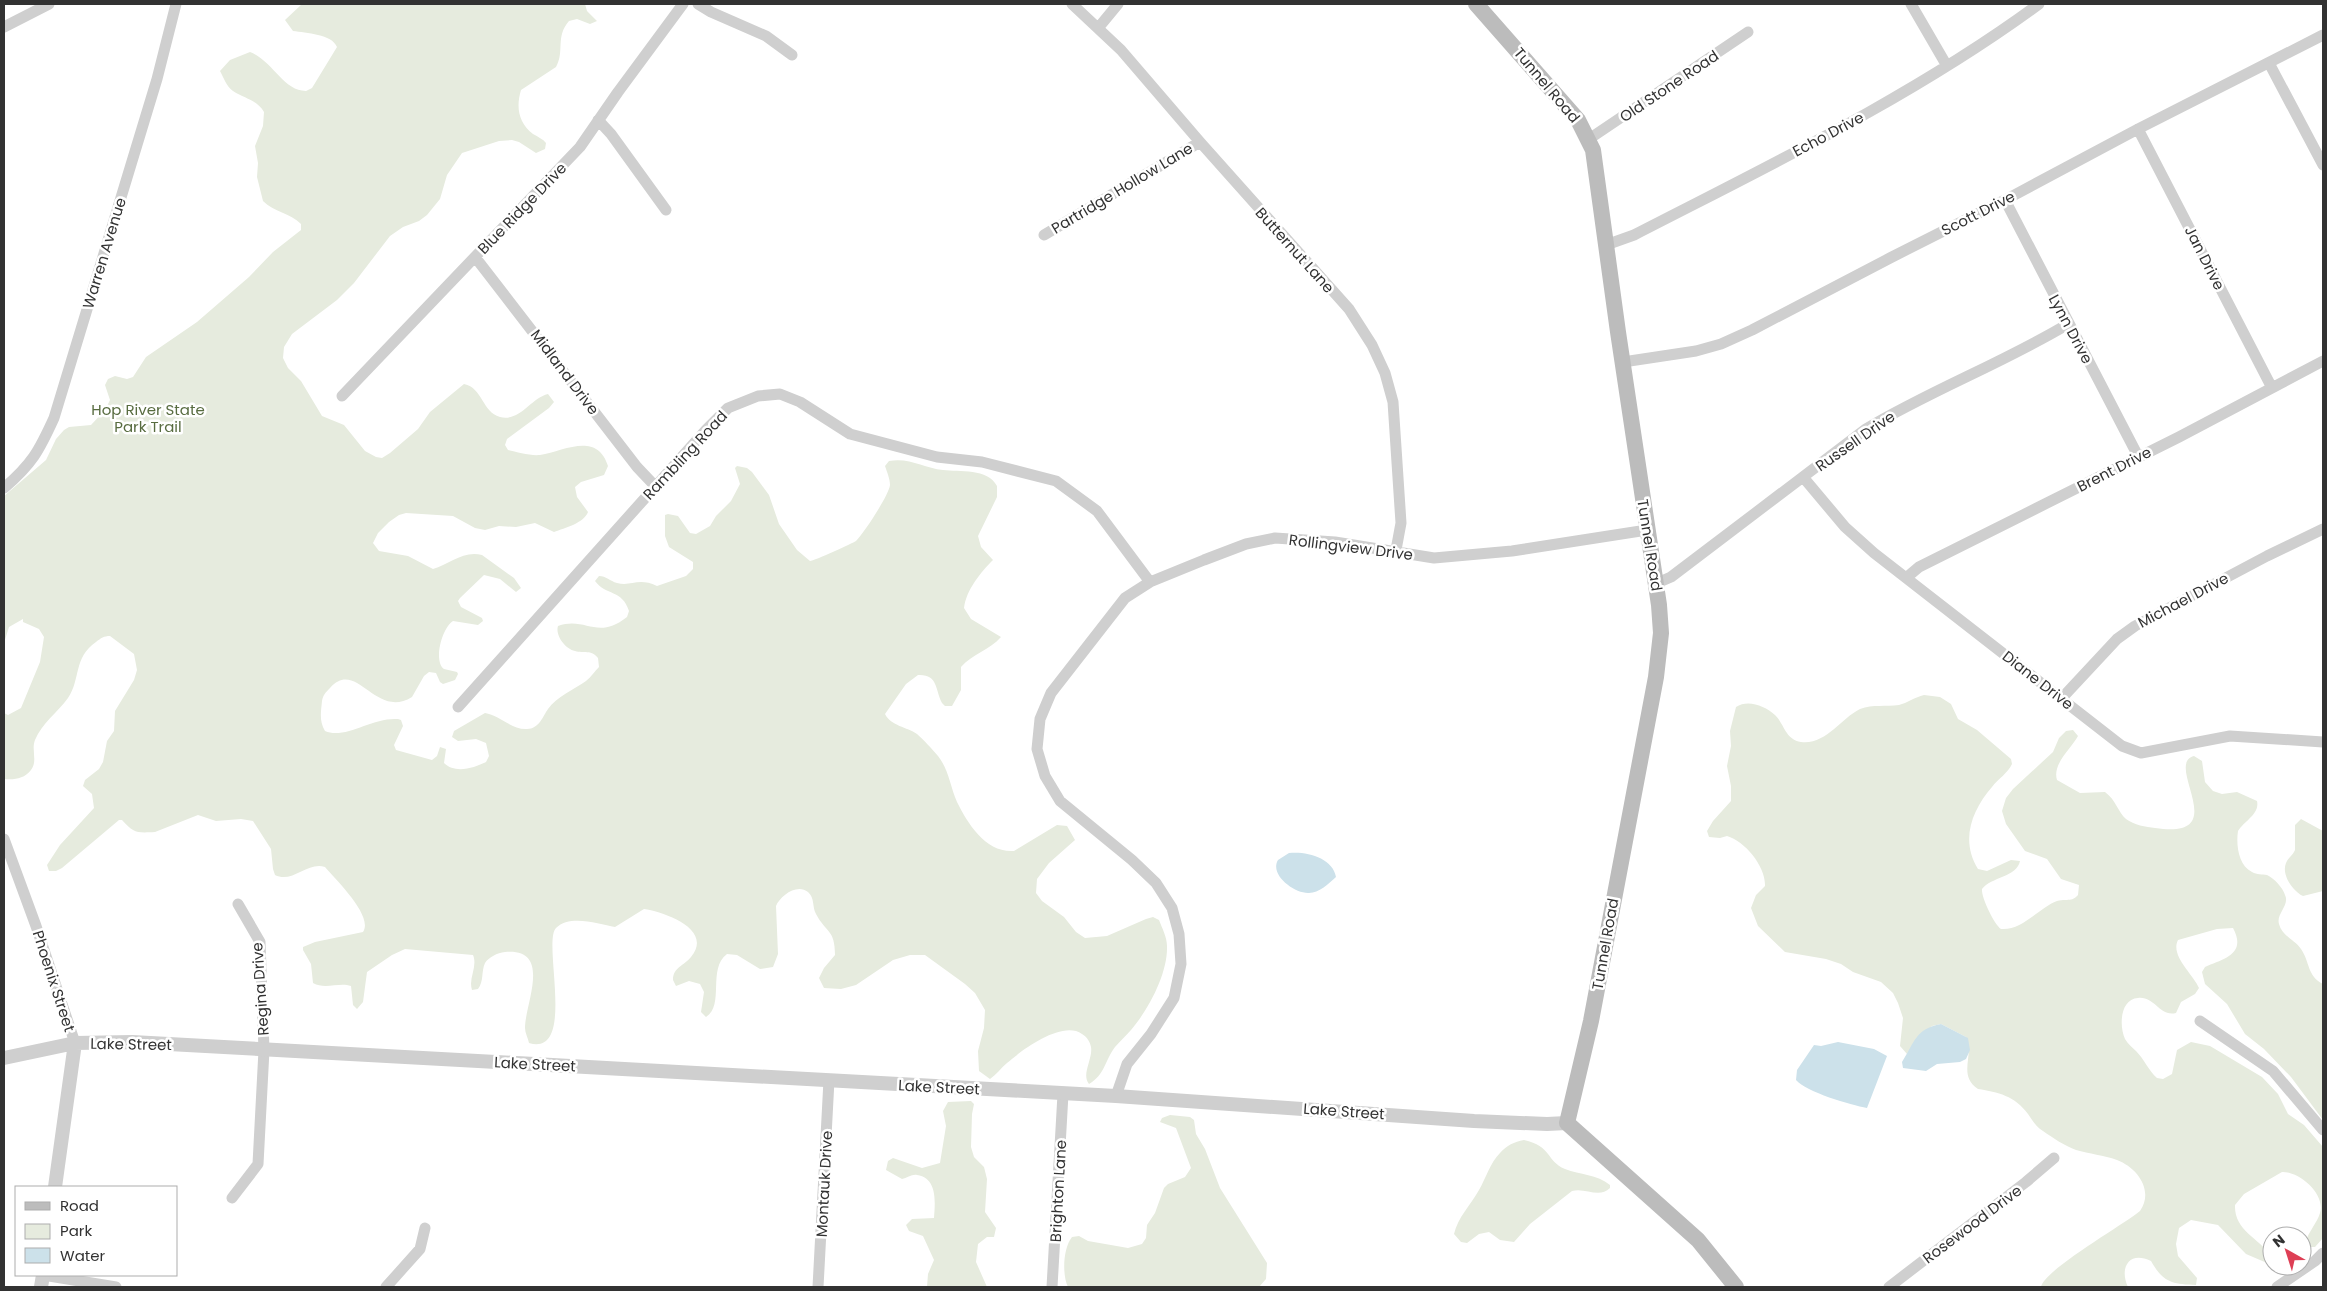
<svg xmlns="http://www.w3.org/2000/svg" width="2327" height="1291" viewBox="0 0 2327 1291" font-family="Poppins,sans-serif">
<rect width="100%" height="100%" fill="#fff"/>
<path fill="#e6ebde" d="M 302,4 L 585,4 L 587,11 L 597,21 L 590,24 L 577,19 L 569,21 C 555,37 565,51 556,67 L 521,90 C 516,107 518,122 533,134 C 538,137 543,139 546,143 L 545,149 L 536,153 L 519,142 L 512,140 L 499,141 L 462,153 L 447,175 L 440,199 L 427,215 L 419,221 L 403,227 L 390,236 L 354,283 L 337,300 L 292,334 L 284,347 L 283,358 L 288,368 L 301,381 L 322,416 L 344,425 L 365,451 L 376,457 L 382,458 L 390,453 L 418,429 L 430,412 L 464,384 C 483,388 482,412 500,417 C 520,422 531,398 548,394 L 554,402 L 549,408 L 507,439 L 505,445 L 508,450 C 517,452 530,456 540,455 C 564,451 597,431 608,466 L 604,475 L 581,482 L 575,487 L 577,497 L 588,512 C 584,523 565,528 554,532 L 535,523 L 516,527 L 499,526 L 485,530 L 475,528 L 453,516 L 406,513 L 399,515 L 389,522 L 378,533 L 373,543 L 379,551 L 408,556 L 433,569 C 449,564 464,550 482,555 L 514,578 L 521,588 L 516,592 L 500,579 L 484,575 L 460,598 L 458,601 L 461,607 L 482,618 L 483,621 L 478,625 L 453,621 C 442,628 433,661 444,669 L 457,672 L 458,674 L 455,680 L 443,684 L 440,682 L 436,673 L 429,672 L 424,676 L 412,697 C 375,720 357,658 330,688 C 326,692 323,695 322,701 C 321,712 319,721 325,731 C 345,740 372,717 398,719 L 401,720 L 403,726 L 394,745 L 396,750 L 432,760 L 437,756 L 440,747 L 446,749 L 444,763 C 455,774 474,768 486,762 L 489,756 L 486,743 L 476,739 L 458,741 L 452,737 L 454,731 L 485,713 C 499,715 512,730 527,729 C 539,729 543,716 548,709 C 556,697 575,689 586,681 C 591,677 595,671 599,667 L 598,658 C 591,649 584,654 575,651 C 565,649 555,635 558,626 C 586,616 597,641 627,617 L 629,611 C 622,589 606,596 595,581 L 599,576 C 606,576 610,581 617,583 C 631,587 638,577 657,586 L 686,576 L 693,569 L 693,562 L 669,547 L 665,536 L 665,515 L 668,514 L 678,516 L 690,533 L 696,534 L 710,526 L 716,516 L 731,501 L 740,484 L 735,468 L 737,466 L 747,468 L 752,472 L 769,495 L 779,524 L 797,550 L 810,561 C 814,561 853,543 856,541 C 864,533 889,495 890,485 C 890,479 887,472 885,466 L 889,461 C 909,457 924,468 943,470 C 959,472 988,468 997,486 L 997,497 L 978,536 L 981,547 L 993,560 C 981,572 966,590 964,608 L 971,619 L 1001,637 C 990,650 972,654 961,667 L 961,690 L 952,706 L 945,706 L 942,703 C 935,689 938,674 918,675 L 906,684 L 885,714 C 891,726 907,727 917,734 C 924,740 932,749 938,756 C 949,770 950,786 957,802 C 968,824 986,853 1014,851 L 1057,825 L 1067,826 L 1075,840 L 1049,863 L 1037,879 L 1036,893 L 1042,901 L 1064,917 L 1076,932 L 1085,938 L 1107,936 L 1146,919 L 1153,917 L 1159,920 C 1162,928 1167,937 1167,946 C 1168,973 1149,1009 1131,1030 C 1126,1036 1120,1041 1115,1047 C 1105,1060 1105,1075 1089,1084 C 1081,1074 1093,1059 1091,1047 C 1090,1042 1087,1037 1082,1034 C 1062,1020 1022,1050 1007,1063 C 1001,1068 996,1075 990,1079 L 979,1071 L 978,1051 L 984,1028 L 985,1010 L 975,993 L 965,984 L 925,955 L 910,955 L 893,960 L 856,985 L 841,989 L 824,988 L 819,978 L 824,968 L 835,955 C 835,929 826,933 816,914 C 812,907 815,898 808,892 C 797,883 780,896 776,906 L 778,954 L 773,967 L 760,969 L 737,955 L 727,954 C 707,969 725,1005 706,1017 L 701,1012 L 704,992 L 700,984 L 689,981 L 676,986 L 673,980 C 673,967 684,966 691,957 C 714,929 664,912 644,909 L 615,927 C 599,924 570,914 556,928 C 542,942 577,1057 529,1043 C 528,1038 525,1033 525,1028 C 525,1003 553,948 505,952 C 497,953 489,957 485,963 C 481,972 484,981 478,989 L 472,990 C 468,978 478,967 473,955 L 405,949 L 392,955 L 367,972 L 363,1002 L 357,1009 L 353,1005 L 351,986 C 339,982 325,990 313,983 L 311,964 L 303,950 L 303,947 L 315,942 L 363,932 C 374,916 335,879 325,867 C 308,861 292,884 275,875 L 273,869 L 271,849 L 253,821 L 241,819 L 216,821 L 198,815 L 155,832 C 136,833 134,833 122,820 L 119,820 L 62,868 L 56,871 L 49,871 L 47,865 L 60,845 L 94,808 L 92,794 L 83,786 L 85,780 L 99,769 L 103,762 L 107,741 L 114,731 L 115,711 L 134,680 L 137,670 L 134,654 L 110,636 C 104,636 101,638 96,642 C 73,658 81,679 68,698 C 57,713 42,723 35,740 C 31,750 38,761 31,770 C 24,779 14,780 4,779 L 4,713 L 8,715 L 21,708 L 40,662 L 44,637 L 39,629 L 23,622 L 23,619 L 9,627 L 4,643 L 4,496 L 46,460 L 56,439 L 64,430 L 69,427 L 91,425 L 105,410 L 110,400 L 105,385 L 108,379 L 115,376 L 127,379 L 133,377 L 146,357 L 197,322 L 249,277 L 273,252 L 301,230 L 301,224 C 290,213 274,212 263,201 L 257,177 L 258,163 L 255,146 L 263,126 L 264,112 C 256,99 245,99 233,91 C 226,86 224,78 220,71 L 230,60 L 250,52 C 273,61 283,91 306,91 L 312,88 L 337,47 C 332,34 306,33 293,31 L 285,20 Z
M 1924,695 L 1940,697 L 1951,704 L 1958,719 L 1977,730 L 2011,759 L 2012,764 C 2008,773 1998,779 1992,787 C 1972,810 1960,840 1978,869 L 1987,871 L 2011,860 L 2020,861 C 2017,877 1991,877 1982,889 C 1981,897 1994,924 2001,929 C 2022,931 2040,907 2057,901 C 2066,898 2071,903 2078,895 L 2079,885 L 2061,879 L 2047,859 L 2025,851 L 2006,824 L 2002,811 L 2006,798 L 2013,789 L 2053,752 L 2059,738 L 2066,731 L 2073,730 L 2078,736 C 2071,749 2052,764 2057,780 L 2080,793 L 2105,792 C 2116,800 2118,812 2126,819 C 2134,825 2146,827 2155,828 C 2235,840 2163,764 2194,756 L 2202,761 L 2205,782 L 2213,791 L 2222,794 L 2237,792 L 2257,801 C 2260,814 2244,821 2238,831 C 2236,844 2238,865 2252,872 C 2257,875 2262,874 2267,875 C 2274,878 2283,888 2285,895 C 2290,905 2276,914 2279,924 C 2282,936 2295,940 2301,949 C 2310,962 2307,976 2323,984 L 2323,1120 L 2291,1077 L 2264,1049 L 2245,1034 L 2227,1004 L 2205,984 L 2202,972 L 2205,967 C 2224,959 2247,954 2233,928 L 2217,929 L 2178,940 C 2170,956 2193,974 2199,988 L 2195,994 L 2181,1002 L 2176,1013 C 2159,1017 2155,996 2138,998 C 2120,999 2119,1026 2125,1039 C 2128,1044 2132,1047 2136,1051 C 2144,1059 2149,1071 2157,1078 L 2163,1079 L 2172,1074 L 2177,1050 L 2191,1042 L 2210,1046 L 2262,1077 L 2278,1094 L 2288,1114 L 2304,1125 L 2323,1147 L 2323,1238 L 2315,1247 L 2309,1247 L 2306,1241 C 2309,1231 2317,1223 2320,1213 C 2326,1194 2299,1171 2282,1172 L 2244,1194 L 2235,1205 C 2234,1230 2258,1238 2271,1255 L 2267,1263 L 2246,1254 L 2218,1225 L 2191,1220 L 2179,1228 L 2176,1244 L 2178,1256 L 2197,1278 L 2196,1285 C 2171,1284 2163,1282 2151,1261 C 2129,1250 2119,1268 2128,1287 L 2041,1287 C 2044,1270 2123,1225 2140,1211 C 2154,1191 2138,1168 2117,1160 C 2104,1155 2089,1154 2076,1150 C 2065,1146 2053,1138 2043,1131 C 2036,1127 2032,1120 2028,1114 C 2015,1096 1998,1092 1978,1089 C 1957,1075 1975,1055 1966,1037 L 1941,1024 L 1932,1026 L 1907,1054 L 1900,1046 L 1903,1018 L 1898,1003 L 1893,993 L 1881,982 L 1853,972 L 1841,964 L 1826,959 L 1785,952 L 1758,926 L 1751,908 L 1756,895 L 1765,886 C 1766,867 1745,841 1727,836 L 1720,838 L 1709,837 L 1707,831 L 1713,821 L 1731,801 L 1731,786 L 1727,766 L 1731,746 L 1730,731 L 1736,707 C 1748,699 1765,706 1775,715 C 1785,725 1785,739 1801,742 C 1826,745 1840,719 1860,709 C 1873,704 1886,707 1899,705 C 1907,703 1915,697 1924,695 Z
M 2301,819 L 2323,831 L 2323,891 L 2303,896 C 2293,891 2281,875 2286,863 C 2288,858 2293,855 2295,850 L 2295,825 Z
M 948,1102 L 971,1101 L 974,1104 L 972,1114 L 971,1147 L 974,1157 L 984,1167 L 987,1179 L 985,1212 L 996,1228 L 994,1237 L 987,1237 L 978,1244 L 976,1262 L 987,1287 L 927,1287 L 928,1274 L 934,1260 L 923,1236 L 909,1231 L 906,1225 L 912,1219 L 934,1218 C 935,1203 938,1178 917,1175 C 912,1174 907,1178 902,1179 L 886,1170 L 888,1161 L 893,1158 L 922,1168 L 940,1163 L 946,1126 L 943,1111 Z
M 1170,1115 L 1190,1117 L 1194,1120 L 1196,1134 L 1205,1149 L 1220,1188 L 1267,1263 L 1266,1279 L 1259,1287 L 1068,1287 C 1062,1275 1063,1248 1072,1237 L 1079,1236 L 1088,1241 L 1128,1248 L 1142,1244 L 1146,1238 L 1147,1225 L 1155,1213 L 1164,1188 L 1168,1184 L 1185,1177 L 1191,1168 L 1176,1128 L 1160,1122 L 1162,1118 Z
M 1524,1140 C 1552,1146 1546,1161 1565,1169 C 1580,1175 1597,1174 1610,1185 L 1610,1188 C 1599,1199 1585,1187 1572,1191 L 1530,1224 L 1514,1242 L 1500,1240 L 1489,1232 L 1479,1234 L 1467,1243 L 1461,1242 L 1454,1234 C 1458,1217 1470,1206 1479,1190 C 1486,1178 1490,1163 1500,1153 C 1507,1145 1514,1142 1524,1140 Z"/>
<path fill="#cce1ea" d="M 1289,853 C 1307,851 1333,858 1336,877 C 1328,884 1319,893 1309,893 C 1295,894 1269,875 1278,860 Z
M 1941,1024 L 1968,1038 L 1970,1050 L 1966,1059 L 1960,1062 L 1937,1064 L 1926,1071 L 1903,1068 L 1902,1062 C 1915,1042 1915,1029 1941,1024 Z
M 1838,1042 L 1874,1049 L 1887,1056 L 1867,1108 C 1851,1105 1806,1092 1796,1080 L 1797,1070 L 1814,1045 L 1821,1046 Z"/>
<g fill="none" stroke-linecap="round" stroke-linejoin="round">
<path stroke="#cfcfcf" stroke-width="11" d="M 698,4 L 711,12 L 766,36 L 792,55
M 1072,4 L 1121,50 L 1200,142 L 1349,309 L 1372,345 L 1385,373 L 1393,402 L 1401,523 L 1396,550
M 1911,4 L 1947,66
M 4,27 L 49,4
M 1099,27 L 1118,4
M 2269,63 L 2323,165
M 598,120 L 611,134 L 666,210
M 2138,129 L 2271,386
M 1589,139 L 1748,32
M 2005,200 L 2138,456
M 1044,235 L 1200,142
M 1606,245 L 1634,235 C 1772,164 1914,96 2039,4
M 475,257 L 637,467 L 655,486
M 1623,362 L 1696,351 L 1721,344 L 1752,330 L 1890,258 L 2005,200 L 2138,129 L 2323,35
M 342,396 L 580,147 L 618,92 L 683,4
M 1803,477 L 1845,527 L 1874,553 L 2122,746 L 2141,753 L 2230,736 L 2323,742
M 4,488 C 32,464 39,451 54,418 L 157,79 L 176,4
M 1906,578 L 1919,567 L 2179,437 L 2323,361
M 1657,583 L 1671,577 L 1866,429 C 1931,390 2003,363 2068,324
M 2062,698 L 2117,639 L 2135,626 L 2267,556 L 2323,529
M 458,707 L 706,430 L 728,408 L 758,396 L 780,394 L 800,402 L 850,434 L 937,457 L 982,462 L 1056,481 L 1097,511 L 1150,582
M 4,839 L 36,926 L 75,1043
M 2200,1021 L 2273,1071 L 2323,1130
M 1116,1096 L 1127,1064 L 1151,1034 L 1174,998 L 1181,964 L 1179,934 L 1172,908 L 1156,883 L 1132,860 L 1060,801 L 1045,776 L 1037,749 L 1040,719 L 1051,693 L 1125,598 L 1150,582 L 1204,560 L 1246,544 L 1275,538 L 1335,542 L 1434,558 L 1512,551 L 1647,530
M 232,1198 L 258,1164 L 264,1050 L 260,942 L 238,904
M 43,1275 L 116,1287
M 386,1287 L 420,1249 L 425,1228
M 818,1287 L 829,1080
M 1052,1287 L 1063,1094
M 1889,1287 L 2026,1182 L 2054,1158
M 2277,1287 L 2315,1261 L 2323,1253"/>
<path stroke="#cfcfcf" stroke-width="14" d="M 4,1058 L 75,1043 L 132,1042 L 1116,1096 L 1474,1121 L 1547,1124 L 1567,1123
M 55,1187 L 75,1043
M 41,1287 L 43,1275"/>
<path stroke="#bcbcbc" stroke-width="16" d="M 1476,4 L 1578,120 L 1593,150 L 1618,332 L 1659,605 L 1661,633 L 1656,677 L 1591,1021 L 1567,1123 L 1698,1240 L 1736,1287"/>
</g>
<g text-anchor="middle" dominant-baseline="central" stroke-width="5" stroke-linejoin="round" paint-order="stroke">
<g font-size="15" fill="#323232" stroke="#fff">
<text transform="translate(1547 85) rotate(50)">Tunnel Road</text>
<text transform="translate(1669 86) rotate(-34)">Old Stone Road</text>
<text transform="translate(1828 134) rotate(-28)">Echo Drive</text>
<text transform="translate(1122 188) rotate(-31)">Partridge Hollow Lane</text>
<text transform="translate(522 208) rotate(-46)">Blue Ridge Drive</text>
<text transform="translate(1978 213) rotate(-27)">Scott Drive</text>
<text transform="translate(1295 250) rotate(48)">Butternut Lane</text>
<text transform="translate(104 253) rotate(-73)">Warren Avenue</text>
<text transform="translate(2205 258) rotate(63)">Jan Drive</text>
<text transform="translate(2071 329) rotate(62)">Lynn Drive</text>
<text transform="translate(565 372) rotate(53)">Midland Drive</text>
<text transform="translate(1855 441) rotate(-35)">Russell Drive</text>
<text transform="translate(685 455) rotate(-47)">Rambling Road</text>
<text transform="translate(2114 469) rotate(-27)">Brent Drive</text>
<text transform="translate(1650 545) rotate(81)">Tunnel Road</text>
<text transform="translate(1351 547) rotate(7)">Rollingview Drive</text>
<text transform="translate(2183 600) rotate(-28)">Michael Drive</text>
<text transform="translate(2038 680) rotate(38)">Diane Drive</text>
<text transform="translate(1605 944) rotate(-80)">Tunnel Road</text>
<text transform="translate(54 981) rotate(72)">Phoenix Street</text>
<text transform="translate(260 989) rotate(-94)">Regina Drive</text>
<text transform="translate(131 1044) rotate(1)">Lake Street</text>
<text transform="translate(535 1064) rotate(3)">Lake Street</text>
<text transform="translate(939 1087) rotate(3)">Lake Street</text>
<text transform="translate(1344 1111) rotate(4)">Lake Street</text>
<text transform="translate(824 1184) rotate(-87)">Montauk Drive</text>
<text transform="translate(1058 1191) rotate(-87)">Brighton Lane</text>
<text transform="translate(1972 1224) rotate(-37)">Rosewood Drive</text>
</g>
<g font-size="15" fill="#586c40" stroke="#fff">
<text x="148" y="409">Hop River State<tspan x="148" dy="17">Park Trail</tspan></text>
</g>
</g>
<rect width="2327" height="1291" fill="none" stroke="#323232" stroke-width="10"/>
<rect x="15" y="1186" width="162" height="90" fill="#ffffff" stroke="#adadad"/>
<rect x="25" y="1202" width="25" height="8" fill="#bcbcbc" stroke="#adadad"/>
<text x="60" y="1211" font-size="15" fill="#323232">Road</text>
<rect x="25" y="1224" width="25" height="15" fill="#e6ebde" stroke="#adadad"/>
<text x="60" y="1236" font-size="15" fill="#323232">Park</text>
<rect x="25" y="1248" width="25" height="15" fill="#cce1ea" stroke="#adadad"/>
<text x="60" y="1261" font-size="15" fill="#323232">Water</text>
<g transform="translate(2287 1251) rotate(321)"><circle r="24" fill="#ffffff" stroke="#adadad"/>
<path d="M0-4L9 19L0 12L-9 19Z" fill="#de3f55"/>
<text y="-8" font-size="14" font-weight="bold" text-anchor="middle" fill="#323232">N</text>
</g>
</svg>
